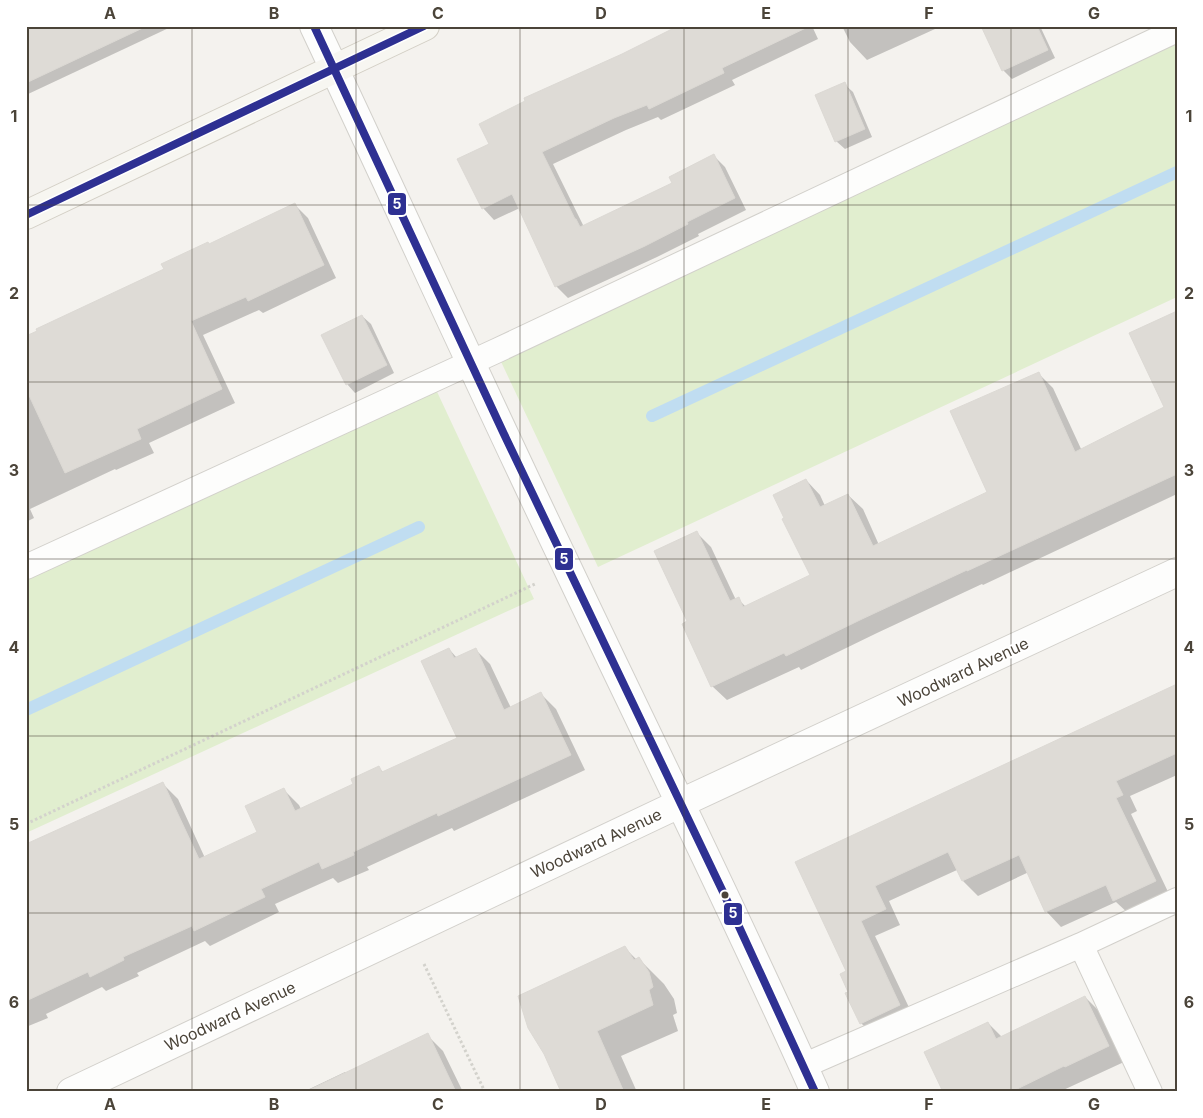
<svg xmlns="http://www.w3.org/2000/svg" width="1203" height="1118" viewBox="0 0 1203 1118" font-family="Inter,sans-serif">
<rect width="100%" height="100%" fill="#f4f2ee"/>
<path fill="#e1eecf" d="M 1177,30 L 1177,297 L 598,567 L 496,351 Z
M 432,381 L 534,599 L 26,833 L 26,568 Z"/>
<path fill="#0003" d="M 26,26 L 173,26 L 26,95 Z
M 683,26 L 812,26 L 818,39 L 732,80 L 735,85 L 661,120 L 658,117 L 626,130 L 553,164 L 584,227 L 673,183 L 714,156 L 725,167 L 746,210 L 698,234 L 699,236 L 657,257 L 568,298 L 556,286 L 520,208 L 494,220 L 483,208 L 490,145 Z
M 842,26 L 933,26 L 935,29 L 867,60 L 850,42 Z
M 983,26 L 1040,26 L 1055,58 L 1012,79 L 1003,70 Z
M 844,84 L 853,92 L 872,137 L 845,149 L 836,141 Z
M 294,204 L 308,218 L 336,278 L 263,313 L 259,310 L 203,335 L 235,403 L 149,443 L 154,453 L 116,470 L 115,469 L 30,509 L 34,518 L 26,522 L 26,337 L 165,270 L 209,245 Z
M 1177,312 L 1177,494 L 983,585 L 982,584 L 877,633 L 801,670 L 799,667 L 727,700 L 712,686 L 689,622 L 697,533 L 711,547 L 736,600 L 738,599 L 746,607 L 811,576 L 806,480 L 820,495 L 825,506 L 848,495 L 863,509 L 879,545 L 989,493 L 1039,374 L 1053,388 L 1082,451 L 1166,408 Z
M 362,316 L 371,324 L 394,373 L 355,393 L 347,384 Z
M 449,649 L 457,658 L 475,649 L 490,664 L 511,708 L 541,694 L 556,709 L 585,770 L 454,831 L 452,828 L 367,867 L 369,870 L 338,883 L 333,878 L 275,904 L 279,912 L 210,946 L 205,941 L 137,973 L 139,976 L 106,991 L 102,987 L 46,1014 L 48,1018 L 26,1027 L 26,845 L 163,784 L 178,799 L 205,858 L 259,833 L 284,790 L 299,805 L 301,809 L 355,784 L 379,768 L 384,773 L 459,739 Z
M 1177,686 L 1177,775 L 1130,796 L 1137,811 L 1131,814 L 1170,896 L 1130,915 L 1116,902 L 1061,927 L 1046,911 L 1029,872 L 978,896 L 963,881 L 957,870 L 889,901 L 900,925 L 875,936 L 915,1020 L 876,1038 L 861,1023 L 850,993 L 848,972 L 797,863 Z
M 625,948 L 637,960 L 639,959 L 664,984 L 674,999 L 677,1013 L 673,1015 L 678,1031 L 621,1056 L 637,1092 L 563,1092 Z
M 1085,997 L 1101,1013 L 1124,1062 L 1059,1092 L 944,1092 L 988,1023 L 1002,1037 Z
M 427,1035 L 443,1051 L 463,1092 L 303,1092 L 345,1072 L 347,1073 Z"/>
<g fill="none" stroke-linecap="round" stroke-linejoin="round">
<path stroke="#c0ddf1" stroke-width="12" d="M 652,416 L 1177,172
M 26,710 L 419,527"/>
</g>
<path fill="#dedbd6" stroke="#dcd9d4" d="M 26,26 L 147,26 L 26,83 Z
M 678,26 L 810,26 L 722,68 L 724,73 L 649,109 L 647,105 L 614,118 L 542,152 L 575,219 L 576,219 L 580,227 L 672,183 L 669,177 L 714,154 L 735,198 L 687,222 L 688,224 L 645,246 L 555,287 L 512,194 L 482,209 L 457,159 L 489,144 L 479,124 L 525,101 L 524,98 L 622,54 Z
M 981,26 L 1037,26 L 1048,50 L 1002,71 Z
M 845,82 L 865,129 L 835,142 L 815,95 Z
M 295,203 L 324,265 L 248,301 L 246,297 L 191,321 L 222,389 L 137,429 L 141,439 L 65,473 L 26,389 L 26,336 L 37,331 L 36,329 L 164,269 L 161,264 L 208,242 L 209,244 Z
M 1177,311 L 1177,474 L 967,571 L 967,570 L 862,619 L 786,656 L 784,653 L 711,687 L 682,624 L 687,621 L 654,551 L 697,531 L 730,601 L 739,597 L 743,607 L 810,575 L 782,519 L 784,518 L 773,495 L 806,479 L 820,507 L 848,494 L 873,546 L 987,492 L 950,411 L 1039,372 L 1075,452 L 1164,407 L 1129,333 Z
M 362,315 L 387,365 L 346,385 L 321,335 Z
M 449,648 L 454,658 L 476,648 L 504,710 L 541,692 L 571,755 L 438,816 L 437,813 L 353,852 L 354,855 L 322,869 L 319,862 L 261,889 L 265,897 L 194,931 L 192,926 L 123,957 L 124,960 L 90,977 L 88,972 L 26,1001 L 26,844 L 163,782 L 199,859 L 257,832 L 245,806 L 284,788 L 295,811 L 353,784 L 351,779 L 379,766 L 382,772 L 457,738 L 421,661 Z
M 1177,684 L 1177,753 L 1116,781 L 1123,795 L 1116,798 L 1156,881 L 1113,901 L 1106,885 L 1045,912 L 1019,855 L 962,881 L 948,852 L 875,886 L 886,909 L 861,921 L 900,1005 L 860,1024 L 845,993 L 848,992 L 840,974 L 846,971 L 795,862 Z
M 625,946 L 634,960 L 639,957 L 649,972 L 653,987 L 649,990 L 653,1005 L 597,1031 L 624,1092 L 561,1092 L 544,1054 L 528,1028 L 518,996 Z
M 1085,996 L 1109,1046 L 1065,1067 L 1064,1066 L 1011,1092 L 943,1092 L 924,1052 L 988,1022 L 996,1039 Z
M 428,1033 L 456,1092 L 305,1092 Z"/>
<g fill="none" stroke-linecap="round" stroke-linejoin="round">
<defs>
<path id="lane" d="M 26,567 L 496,351 L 1177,30
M 1081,945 L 1150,1092
M 803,1066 L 1081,945 L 1177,900"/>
<path id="street" d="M 314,26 C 399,206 481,388 567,567 C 650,742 736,915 815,1092
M 71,1092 L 681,803 L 1177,572"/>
<path id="secondary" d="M 26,215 L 425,26"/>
</defs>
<use href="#lane" stroke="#d2d0cb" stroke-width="26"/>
<use href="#street" stroke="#d2d0cb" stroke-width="30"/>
<use href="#secondary" stroke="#d3cfc5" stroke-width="30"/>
<path stroke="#d3d2cc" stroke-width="3" stroke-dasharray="2.5 2.5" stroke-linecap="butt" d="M 26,824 L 537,583
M 424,964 L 485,1092"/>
<use href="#lane" stroke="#fdfdfc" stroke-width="24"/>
<use href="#street" stroke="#fdfdfc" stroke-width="28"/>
<use href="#secondary" stroke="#f7f6f1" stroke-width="28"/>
<defs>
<path id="bus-1" d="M 314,26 L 503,432 L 724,894 L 815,1092
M 26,215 L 424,26"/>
</defs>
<use href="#bus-1" stroke="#fff" stroke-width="11"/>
<use href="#bus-1" stroke="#2e3092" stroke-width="8"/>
</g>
<path fill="none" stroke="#4b4439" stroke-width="1" stroke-opacity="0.55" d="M 192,26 L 192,1092M 356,26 L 356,1092M 520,26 L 520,1092M 684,26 L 684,1092M 848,26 L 848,1092M 1011,26 L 1011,1092M 26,205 L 1177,205M 26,382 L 1177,382M 26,559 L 1177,559M 26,736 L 1177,736M 26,913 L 1177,913"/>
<circle fill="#4b4439" stroke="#fff" stroke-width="2" cx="725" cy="895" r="4.5"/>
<g text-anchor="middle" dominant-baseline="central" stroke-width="4" stroke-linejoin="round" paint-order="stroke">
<g font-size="16" fill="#4b4439" stroke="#fff">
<text transform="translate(963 672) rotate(-25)">Woodward Avenue</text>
<text transform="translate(596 843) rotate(-25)">Woodward Avenue</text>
<text transform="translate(230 1016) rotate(-25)">Woodward Avenue</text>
</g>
</g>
<g stroke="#fff" stroke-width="2">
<rect x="387" y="192" width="20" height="24" rx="5" fill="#2e3092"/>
<rect x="554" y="547" width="20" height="24" rx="5" fill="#2e3092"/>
<rect x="723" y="902" width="20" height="24" rx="5" fill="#2e3092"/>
</g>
<g font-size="14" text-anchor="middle" font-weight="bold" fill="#fff">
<text x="397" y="209">5</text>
<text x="564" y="564">5</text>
<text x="733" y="918">5</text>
</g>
<rect width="1203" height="1118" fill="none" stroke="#ffffff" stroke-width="55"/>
<rect x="28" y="28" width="1148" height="1062" fill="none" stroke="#4b4439" stroke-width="2"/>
<g font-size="16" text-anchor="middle" font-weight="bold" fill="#4b4439">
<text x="110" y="19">A</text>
<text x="274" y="19">B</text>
<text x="438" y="19">C</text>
<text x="601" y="19">D</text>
<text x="766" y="19">E</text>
<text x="929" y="19">F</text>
<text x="1094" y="19">G</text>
<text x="14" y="122">1</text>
<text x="1189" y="122">1</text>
<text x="14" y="299">2</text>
<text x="1189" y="299">2</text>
<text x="14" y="476">3</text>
<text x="1189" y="476">3</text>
<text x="14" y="653">4</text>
<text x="1189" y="653">4</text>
<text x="14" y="830">5</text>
<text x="1189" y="830">5</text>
<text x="14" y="1008">6</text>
<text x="1189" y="1008">6</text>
<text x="110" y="1110">A</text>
<text x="274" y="1110">B</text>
<text x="438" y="1110">C</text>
<text x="601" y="1110">D</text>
<text x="766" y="1110">E</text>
<text x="929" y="1110">F</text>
<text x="1094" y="1110">G</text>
</g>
</svg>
